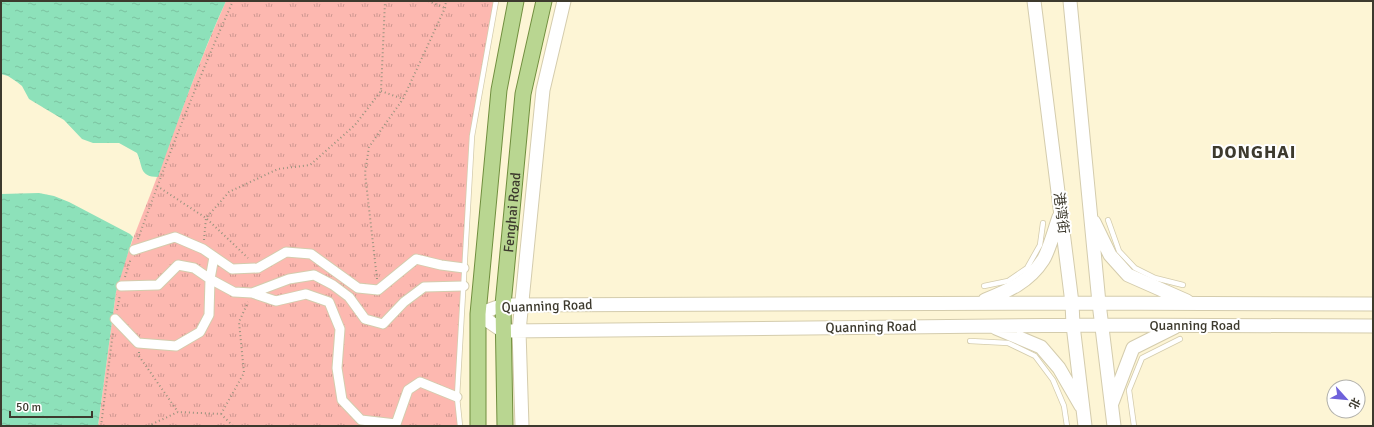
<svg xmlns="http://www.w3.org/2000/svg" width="1374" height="427" viewBox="0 0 1374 427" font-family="Signika,'Noto Sans SC',sans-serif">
<defs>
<pattern id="grass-tufts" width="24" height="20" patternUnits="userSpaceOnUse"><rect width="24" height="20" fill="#fdb8b0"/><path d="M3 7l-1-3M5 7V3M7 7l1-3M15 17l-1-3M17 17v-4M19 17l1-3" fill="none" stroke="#ce9790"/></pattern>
<pattern id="water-ripples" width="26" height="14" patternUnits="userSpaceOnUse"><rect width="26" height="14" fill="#8de1ba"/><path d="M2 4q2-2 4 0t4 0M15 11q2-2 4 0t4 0" fill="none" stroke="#7bc2a0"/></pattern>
</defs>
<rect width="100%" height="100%" fill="#fdf5d5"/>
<path fill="url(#grass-tufts)" d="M 226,1 L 496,1 L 472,136 L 457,397 L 460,426 L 98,426 L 116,292 C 126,252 143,215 157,177 C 164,159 170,141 177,123 C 192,82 208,41 226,1 Z"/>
<path fill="url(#water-ripples)" d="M 1,1 L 226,1 C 200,58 179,118 158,177 C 139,177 143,166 137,153 L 119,143 L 93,143 L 82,139 L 64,120 L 29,99 L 22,86 L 17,82 L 8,76 L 1,74 Z
M 39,193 L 54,196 L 69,202 L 130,234 L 133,237 L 116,292 L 98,426 L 1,426 L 1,194 Z"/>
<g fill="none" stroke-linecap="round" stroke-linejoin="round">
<defs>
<path id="lane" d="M 1108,220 L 1119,251 L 1135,268 L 1155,278 L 1183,285
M 984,286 L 1008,281 L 1027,268 L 1040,245 L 1043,223
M 970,341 L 1008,343 L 1035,356 L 1053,380 L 1064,406 L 1067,426
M 460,426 L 457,397 L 472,136 L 496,1
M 1134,426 L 1129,390 L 1142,358 L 1180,339"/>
<path id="street" d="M 134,250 L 175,237 L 203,249 L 232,269 L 258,268 L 286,252 L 311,254 L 358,288 L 378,290 L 416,259 L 441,265 L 464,268
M 121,286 L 158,285 L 178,265 L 194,268 L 210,279 L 234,292 L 252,293 L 289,279 L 314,275 L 333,285 L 349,297 L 365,319 L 383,324 L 404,302 L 424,287 L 464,286
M 252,293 L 276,301 L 306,294 L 329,302 L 340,329 L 337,368 L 342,400 L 361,420 L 396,424 L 408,390 L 420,382 L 457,397
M 115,319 L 138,343 L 176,346 L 200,332 L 209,315 L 210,279 L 214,257"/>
<path id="secondary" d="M 1034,1 L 1072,303 L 1073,325 L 1085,426
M 1070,1 L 1099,303 L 1114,426
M 1094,222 L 1110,255 L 1128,275 L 1187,301
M 985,300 C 1008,291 1029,282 1043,260 C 1049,251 1055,228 1059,217
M 478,314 L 503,331 L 1101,325 L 1373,326
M 478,314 L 503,305 L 1072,303 L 1373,304
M 996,328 L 1041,347 L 1059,368 L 1081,406
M 1112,403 L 1133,348 L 1175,327
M 522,426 L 519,331 L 543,90 L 564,1"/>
<g id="primary">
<path d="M 478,426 L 478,314 L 499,90 L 516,1"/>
<path id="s1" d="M 505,426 L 503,305 L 523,94 L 544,1"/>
</g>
</defs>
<use href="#lane" stroke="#d4ccad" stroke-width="6"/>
<use href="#street" stroke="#d4ccad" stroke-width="11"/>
<use href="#secondary" stroke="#d4ccad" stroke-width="15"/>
<use href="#primary" stroke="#708e3e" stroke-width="17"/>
<path stroke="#99937e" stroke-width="2" stroke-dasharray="1 3" stroke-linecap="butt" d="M 428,1 L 445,8
M 381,91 L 403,99
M 157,186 L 206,218 L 248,258
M 138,239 C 167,159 198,79 233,1
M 204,240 L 206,218 L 229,192 L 278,169 L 310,165 L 355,125 L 381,91 L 385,1
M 125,277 L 131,258
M 377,279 L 365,173 L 369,147 L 403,99 L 445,8 L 446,1
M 117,310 L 120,295
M 139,352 L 139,356 L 178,412
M 221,414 L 244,373 L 239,322 L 248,302
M 101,426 L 113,332
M 148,426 L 178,412 L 221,414 L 233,426"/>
<use href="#lane" stroke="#fff" stroke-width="4.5"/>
<use href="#street" stroke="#fff" stroke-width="9"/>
<use href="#secondary" stroke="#fff" stroke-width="13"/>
<use href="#primary" stroke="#b9d691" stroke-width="15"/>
</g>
<g text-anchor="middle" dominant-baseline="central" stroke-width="4" stroke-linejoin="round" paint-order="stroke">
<g font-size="14" fill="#3d3a2e" stroke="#fff">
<text stroke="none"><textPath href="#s1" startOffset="214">Fenghai Road</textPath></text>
<text transform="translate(1061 213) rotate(83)">港湾街</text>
<text transform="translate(547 306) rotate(-2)">Quanning Road</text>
<text x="1195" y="325">Quanning Road</text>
<text transform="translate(871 327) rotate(-1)">Quanning Road</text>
</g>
<g font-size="18" font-weight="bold" letter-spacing="1" fill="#3d3a2e" stroke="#fff">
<text x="1254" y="152">DONGHAI</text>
</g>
</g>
<rect width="1374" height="427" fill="none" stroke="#3d3a2e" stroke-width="4"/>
<g transform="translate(1346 399) rotate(117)"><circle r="19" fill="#ffffff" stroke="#b1b0ab"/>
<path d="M0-3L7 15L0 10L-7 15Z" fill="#6e61db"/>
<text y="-6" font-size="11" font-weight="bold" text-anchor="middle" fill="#3d3a2e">北</text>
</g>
<path d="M10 411v6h82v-6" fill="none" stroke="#3d3a2e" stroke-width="2"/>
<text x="16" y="411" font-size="12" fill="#3d3a2e" stroke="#ffffff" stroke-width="3" paint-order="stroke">50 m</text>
</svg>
